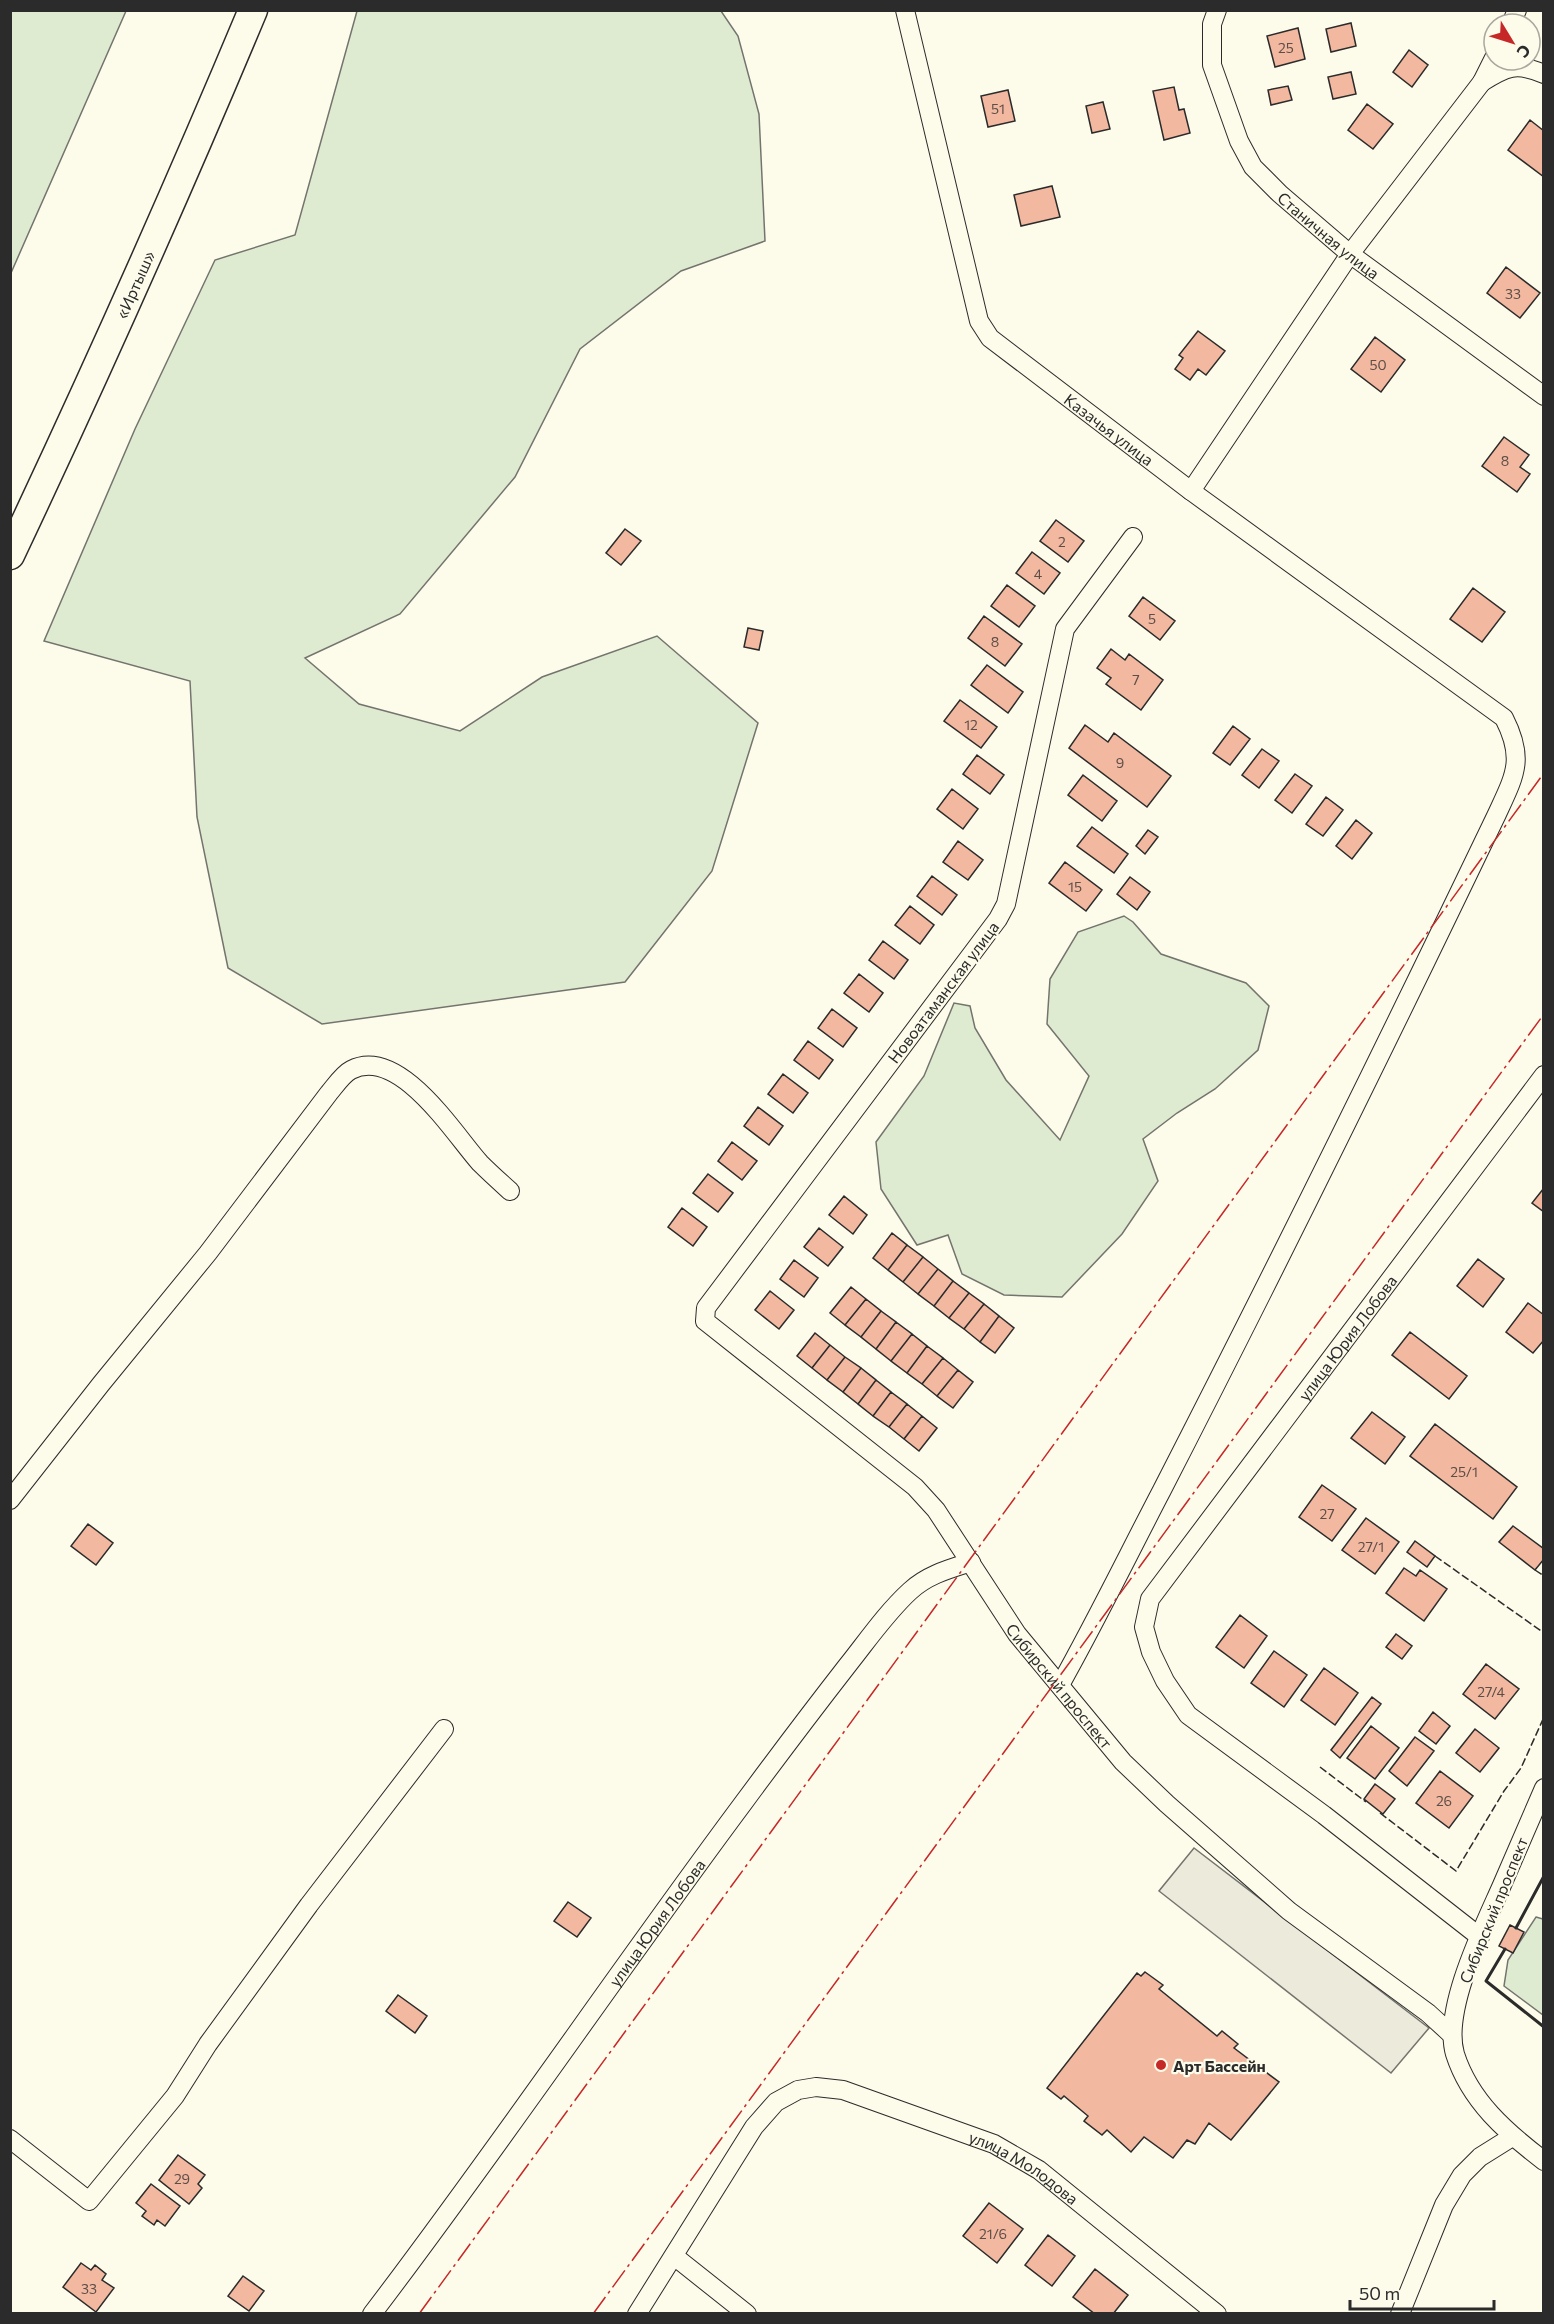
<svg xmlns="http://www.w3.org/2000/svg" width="1554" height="2324" viewBox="0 0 1554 2324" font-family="Commissioner,sans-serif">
<rect width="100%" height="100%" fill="#fdfbea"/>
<path fill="#deebd1" stroke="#74746e" stroke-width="1.5" d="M 11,10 L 126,11 L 11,273 L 10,11 Z
M 357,11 L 721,11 L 738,36 L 759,114 L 765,241 L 681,271 L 580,349 L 515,477 L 400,614 L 305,658 L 359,704 L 460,731 L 542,677 L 657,636 L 758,723 L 712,871 L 625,982 L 322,1024 L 228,968 L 197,817 L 190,681 L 44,641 L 135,429 L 215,260 L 295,235 Z
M 1124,916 L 1133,922 L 1161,954 L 1246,983 L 1269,1006 L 1258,1050 L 1215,1089 L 1177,1113 L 1143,1139 L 1158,1181 L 1122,1234 L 1062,1297 L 1004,1295 L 962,1274 L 948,1235 L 917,1245 L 881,1189 L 876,1142 L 924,1076 L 954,1003 L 970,1006 L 975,1028 L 1006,1080 L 1060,1140 L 1089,1076 L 1047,1024 L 1050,979 L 1078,932 Z
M 1536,1917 L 1543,1919 L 1543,2015 L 1504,1986 L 1508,1960 Z"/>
<path fill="#eceadb" stroke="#74746e" stroke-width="1.5" d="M 1194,1848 L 1429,2028 L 1391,2073 L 1159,1891 Z"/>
<path fill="#f2b8a0" stroke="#2b2b2b" stroke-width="1.5" d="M 1351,23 L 1356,46 L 1331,52 L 1326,29 Z
M 1298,28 L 1305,59 L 1275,67 L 1267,36 Z
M 1409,50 L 1428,65 L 1412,87 L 1393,72 Z
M 1351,72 L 1356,94 L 1333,99 L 1328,77 Z
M 1288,86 L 1292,100 L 1271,105 L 1268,90 Z
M 1174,87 L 1179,110 L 1184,109 L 1190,133 L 1164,140 L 1153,91 Z
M 1008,90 L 1015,121 L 988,127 L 981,96 Z
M 1103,102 L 1110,129 L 1092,133 L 1086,106 Z
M 1367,104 L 1393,124 L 1373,149 L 1348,130 Z
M 1530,120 L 1544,131 L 1544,177 L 1508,150 Z
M 1052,186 L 1060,217 L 1021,226 L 1014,195 Z
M 1506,267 L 1540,293 L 1520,318 L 1487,293 Z
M 1198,331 L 1225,351 L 1206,375 L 1198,369 L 1190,380 L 1175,369 L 1183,358 L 1179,355 Z
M 1375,337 L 1405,360 L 1381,392 L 1351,369 Z
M 1504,437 L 1529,455 L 1520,467 L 1530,474 L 1517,492 L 1482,466 Z
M 1056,520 L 1084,541 L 1068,562 L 1040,541 Z
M 625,529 L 641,541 L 621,565 L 606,553 Z
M 1032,552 L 1060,573 L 1044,594 L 1016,573 Z
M 1007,585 L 1035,606 L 1019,627 L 991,606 Z
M 1473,588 L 1505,612 L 1482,642 L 1450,619 Z
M 1143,597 L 1175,621 L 1160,640 L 1129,616 Z
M 984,616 L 1022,644 L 1005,666 L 968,638 Z
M 748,628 L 763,631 L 759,650 L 744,647 Z
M 1111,649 L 1125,660 L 1129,654 L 1163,680 L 1141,710 L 1106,684 L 1111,678 L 1097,668 Z
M 987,665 L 1023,692 L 1008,713 L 971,685 Z
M 960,700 L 997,727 L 981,748 L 944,721 Z
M 1085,725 L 1108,742 L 1114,733 L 1171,776 L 1147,807 L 1069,748 Z
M 1233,726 L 1250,739 L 1230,765 L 1213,753 Z
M 1262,749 L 1279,761 L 1259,788 L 1242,775 Z
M 977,755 L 1004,775 L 990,794 L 963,774 Z
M 1295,774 L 1312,786 L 1292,813 L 1275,800 Z
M 1083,775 L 1117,801 L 1102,821 L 1068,795 Z
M 952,789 L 978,809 L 963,829 L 937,809 Z
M 1326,797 L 1343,810 L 1323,836 L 1306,824 Z
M 1356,820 L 1372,833 L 1352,859 L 1336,846 Z
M 1092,827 L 1128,854 L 1114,873 L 1077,846 Z
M 1148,830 L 1158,837 L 1145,854 L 1136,846 Z
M 958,841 L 983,860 L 968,880 L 943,862 Z
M 1065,862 L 1102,890 L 1086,911 L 1049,883 Z
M 932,876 L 957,895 L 942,915 L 917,896 Z
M 1130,877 L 1150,892 L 1137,910 L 1117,894 Z
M 910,906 L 934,925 L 920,944 L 895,925 Z
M 883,941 L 908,960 L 894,979 L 869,960 Z
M 859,974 L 883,993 L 869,1012 L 844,993 Z
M 832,1009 L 857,1028 L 843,1047 L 818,1028 Z
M 808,1041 L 833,1060 L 819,1079 L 794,1060 Z
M 783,1074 L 808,1093 L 793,1113 L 768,1094 Z
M 758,1107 L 783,1126 L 769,1145 L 744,1126 Z
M 732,1142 L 757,1161 L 742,1180 L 718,1161 Z
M 708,1174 L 733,1193 L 718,1212 L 693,1193 Z
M 1544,1188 L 1544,1212 L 1532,1203 Z
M 844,1196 L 867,1215 L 853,1234 L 829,1215 Z
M 682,1208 L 707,1227 L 693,1246 L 668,1227 Z
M 819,1228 L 843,1247 L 828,1266 L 804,1247 Z
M 892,1233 L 907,1245 L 888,1270 L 873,1258 Z
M 907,1245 L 923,1257 L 903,1282 L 888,1270 Z
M 923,1257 L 938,1269 L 918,1294 L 903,1282 Z
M 1478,1259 L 1504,1279 L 1483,1307 L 1457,1286 Z
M 794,1260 L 818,1278 L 804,1297 L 780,1279 Z
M 938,1269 L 953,1281 L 934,1306 L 918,1294 Z
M 953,1281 L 969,1293 L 949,1318 L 934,1306 Z
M 851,1287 L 866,1299 L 845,1325 L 830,1313 Z
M 770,1291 L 794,1310 L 779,1329 L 755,1310 Z
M 969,1293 L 984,1304 L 964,1329 L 949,1318 Z
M 866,1299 L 881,1311 L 861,1337 L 845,1325 Z
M 1528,1303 L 1544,1315 L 1544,1340 L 1533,1353 L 1506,1332 Z
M 984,1304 L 999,1316 L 980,1342 L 964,1329 Z
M 881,1311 L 896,1322 L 876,1349 L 861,1337 Z
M 999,1316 L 1014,1328 L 995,1353 L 980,1342 Z
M 896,1322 L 912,1334 L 891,1361 L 876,1349 Z
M 1410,1332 L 1467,1376 L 1449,1399 L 1392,1355 Z
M 815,1333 L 830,1345 L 812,1368 L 797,1356 Z
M 912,1334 L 927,1346 L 907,1373 L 891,1361 Z
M 830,1345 L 845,1357 L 827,1380 L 812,1368 Z
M 927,1346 L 943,1358 L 922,1384 L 907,1373 Z
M 845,1357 L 861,1368 L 843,1392 L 827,1380 Z
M 943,1358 L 958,1370 L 937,1396 L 922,1384 Z
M 861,1368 L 876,1380 L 858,1404 L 843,1392 Z
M 958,1370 L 973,1382 L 953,1408 L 937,1396 Z
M 876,1380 L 891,1392 L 873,1416 L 858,1404 Z
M 891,1392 L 907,1404 L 889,1427 L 873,1416 Z
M 907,1404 L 922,1416 L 904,1439 L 889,1427 Z
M 1372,1412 L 1405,1437 L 1385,1464 L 1351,1438 Z
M 922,1416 L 937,1428 L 919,1451 L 904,1439 Z
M 1435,1424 L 1517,1487 L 1493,1519 L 1410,1456 Z
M 1322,1485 L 1356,1509 L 1332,1541 L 1299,1517 Z
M 1366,1518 L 1399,1542 L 1375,1574 L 1342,1550 Z
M 88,1524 L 113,1543 L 96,1565 L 71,1546 Z
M 1513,1526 L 1544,1549 L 1544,1559 L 1535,1570 L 1499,1542 Z
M 1415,1541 L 1435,1556 L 1427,1567 L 1407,1552 Z
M 1404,1568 L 1416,1576 L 1420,1570 L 1447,1589 L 1424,1621 L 1386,1593 Z
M 1240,1615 L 1267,1636 L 1244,1668 L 1216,1647 Z
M 1396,1634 L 1412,1646 L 1402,1659 L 1386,1647 Z
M 1274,1651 L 1307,1675 L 1284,1707 L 1251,1683 Z
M 1486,1664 L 1519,1689 L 1495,1719 L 1463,1694 Z
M 1324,1668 L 1358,1693 L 1335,1725 L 1301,1700 Z
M 1372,1697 L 1381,1704 L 1340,1758 L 1331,1750 Z
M 1433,1712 L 1450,1726 L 1436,1744 L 1419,1731 Z
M 1371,1726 L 1399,1748 L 1375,1779 L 1347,1758 Z
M 1475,1729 L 1499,1748 L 1480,1772 L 1456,1753 Z
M 1415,1737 L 1434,1751 L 1407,1786 L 1389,1771 Z
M 1440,1771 L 1473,1796 L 1449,1828 L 1416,1803 Z
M 1375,1784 L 1395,1799 L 1383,1814 L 1364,1799 Z
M 568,1902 L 591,1918 L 577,1937 L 554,1921 Z
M 1510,1925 L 1524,1932 L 1513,1953 L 1499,1946 Z
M 1145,1972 L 1163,1985 L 1159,1989 L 1217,2036 L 1222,2031 L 1238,2044 L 1234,2048 L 1279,2082 L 1231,2140 L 1209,2123 L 1195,2144 L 1187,2140 L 1173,2158 L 1144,2137 L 1131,2152 L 1107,2130 L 1102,2135 L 1084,2121 L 1088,2116 L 1064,2096 L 1061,2099 L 1047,2088 L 1137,1973 L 1141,1976 Z
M 398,1995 L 427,2016 L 415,2033 L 386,2011 Z
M 178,2155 L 205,2175 L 198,2184 L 202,2188 L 189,2204 L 159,2180 Z
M 151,2184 L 180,2206 L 165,2226 L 157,2220 L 154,2225 L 142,2216 L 146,2211 L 136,2203 Z
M 989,2203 L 1023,2229 L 997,2263 L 963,2236 Z
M 1048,2235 L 1075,2256 L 1052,2286 L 1025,2265 Z
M 81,2263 L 91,2270 L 95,2265 L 106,2274 L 102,2280 L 114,2288 L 96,2312 L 63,2287 Z
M 1095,2269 L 1128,2295 L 1113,2314 L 1095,2314 L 1073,2297 Z
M 243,2276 L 264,2291 L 249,2311 L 228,2296 Z"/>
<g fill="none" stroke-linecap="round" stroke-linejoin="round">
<defs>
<g id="minor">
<path id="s1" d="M 905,10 L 979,321 L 990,338 L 1191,491 L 1504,718 C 1525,759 1515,775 1497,814 C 1388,1041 1277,1266 1162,1490 C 1128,1555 1096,1621 1060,1685"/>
<path id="s2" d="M 1217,10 L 1212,24 L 1212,65 L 1239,141 L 1253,167 L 1280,194 L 1350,254 L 1544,396"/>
<path d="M 1511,24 L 1517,10"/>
<path d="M 1482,82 C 1506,67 1516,62 1544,74"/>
<path d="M 1191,491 L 1350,254 L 1482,82 L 1494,58"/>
<path id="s3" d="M 1133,537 L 1065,629 L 1006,904 L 998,919 L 706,1308 L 705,1321 L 915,1487 L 936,1510 L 1017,1634 L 1123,1762 L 1167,1804 L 1289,1911 L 1428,2013 L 1452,2035"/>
<path d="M 10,1500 L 101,1384 L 208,1253 L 329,1093 C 335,1086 343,1074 351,1070 C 399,1045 454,1134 480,1163 C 490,1173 500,1182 510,1191"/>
<path d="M 1544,1788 C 1530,1821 1516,1853 1502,1885 C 1484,1926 1442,2010 1455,2054 C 1470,2101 1506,2132 1544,2161"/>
<path id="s4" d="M 1480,1937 L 1324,1815 L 1188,1715 L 1165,1681 L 1151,1652 L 1144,1627 L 1150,1599 L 1544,1075"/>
<path d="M 10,2139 L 89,2201 L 175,2096 L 208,2044 L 309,1905 L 444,1729"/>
<path d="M 674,2256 L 747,2314"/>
<path id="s5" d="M 372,2314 C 500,2146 618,1971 744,1802 C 778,1756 812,1711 847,1666 C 867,1641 886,1613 910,1591 C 927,1575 949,1569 971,1562"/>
<path id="s6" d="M 637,2314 L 754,2127 L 776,2102 L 798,2090 L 816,2087 L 843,2090 L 994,2144 L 1039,2170 L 1217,2314"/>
<path d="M 1400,2314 L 1444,2205 L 1462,2175 L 1480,2157 L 1512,2137"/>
</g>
<g id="trunk">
<path id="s7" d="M 10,555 C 95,375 176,194 253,10"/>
</g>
</defs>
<use href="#minor" stroke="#2b2b2b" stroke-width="20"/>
<use href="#trunk" stroke="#2b2b2b" stroke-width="31"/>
<use href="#minor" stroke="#fdfbea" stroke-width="18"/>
<use href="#trunk" stroke="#fdfbea" stroke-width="28"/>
<path stroke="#2b2b2b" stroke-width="1.5" stroke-dasharray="8 3" stroke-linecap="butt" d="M 1435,1556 L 1544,1633
M 1535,1570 L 1544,1576
M 1320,1767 L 1366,1802
M 1380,1813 L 1456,1871 L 1504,1791 L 1521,1768 L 1544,1717"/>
<path stroke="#2b2b2b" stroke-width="3" d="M 1516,1928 L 1544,1876
M 1505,1949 L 1486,1981 L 1544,2027"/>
<path stroke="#c62828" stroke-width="1.5" stroke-dasharray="21 4.5 3 4.5" stroke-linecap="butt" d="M 419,2314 L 1544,773
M 593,2314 L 1544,1014"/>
</g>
<circle fill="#c62828" stroke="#fdfbea" stroke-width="2" cx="1161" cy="2065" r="6"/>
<g text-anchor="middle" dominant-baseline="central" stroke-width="4.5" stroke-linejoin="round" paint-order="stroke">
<g font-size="14" fill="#5d4e48">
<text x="1286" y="47">25</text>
<text x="998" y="108">51</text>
<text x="1513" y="293">33</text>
<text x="1378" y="364">50</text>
<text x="1505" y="460">8</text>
<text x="1062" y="541">2</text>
<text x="1038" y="573">4</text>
<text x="1152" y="618">5</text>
<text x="995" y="641">8</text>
<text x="1136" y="679">7</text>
<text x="971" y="724">12</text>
<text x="1120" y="762">9</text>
<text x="1075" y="886">15</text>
<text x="1464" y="1471">25/1</text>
<text x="1327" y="1513">27</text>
<text x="1371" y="1546">27/1</text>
<text x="1491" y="1691">27/4</text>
<text x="1444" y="1800">26</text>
<text x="182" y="2178">29</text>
<text x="993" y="2233">21/6</text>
<text x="89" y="2288">33</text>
</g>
<g font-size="16" fill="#2b2b2b" stroke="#fdfbea">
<text stroke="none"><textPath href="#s2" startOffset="268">Станичная улица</textPath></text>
<text stroke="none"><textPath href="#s7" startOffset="298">«Иртыш»</textPath></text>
<text stroke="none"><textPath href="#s1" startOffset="490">Казачья улица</textPath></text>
<text transform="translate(943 992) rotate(-53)">Новоатаманская улица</text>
<text stroke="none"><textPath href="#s4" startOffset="822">улица Юрия Лобова</textPath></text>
<text stroke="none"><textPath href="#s3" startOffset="1426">Сибирский проспект</textPath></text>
<text transform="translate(1493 1910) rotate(-68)">Сибирский проспект</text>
<text stroke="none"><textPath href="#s5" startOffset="484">улица Юрия Лобова</textPath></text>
<text stroke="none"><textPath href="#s6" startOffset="522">улица Молодова</textPath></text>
</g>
<g font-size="16" font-weight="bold" fill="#2b2b2b" stroke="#fdfbea" text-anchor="start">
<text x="1173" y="2065">Арт Бассейн</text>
</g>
</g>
<rect width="1554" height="2324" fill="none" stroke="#2b2b2b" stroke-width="24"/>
<g transform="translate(1512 42) rotate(128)"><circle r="28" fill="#fdfbea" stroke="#a9a89e" stroke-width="1.5"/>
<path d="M0-4.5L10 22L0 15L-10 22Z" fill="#c62828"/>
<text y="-9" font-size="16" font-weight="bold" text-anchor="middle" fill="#2b2b2b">С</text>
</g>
<path d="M1350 2300v9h144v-9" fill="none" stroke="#2b2b2b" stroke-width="3"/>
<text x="1359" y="2300" font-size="18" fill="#2b2b2b" stroke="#fdfbea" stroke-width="4.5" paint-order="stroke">50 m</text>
</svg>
